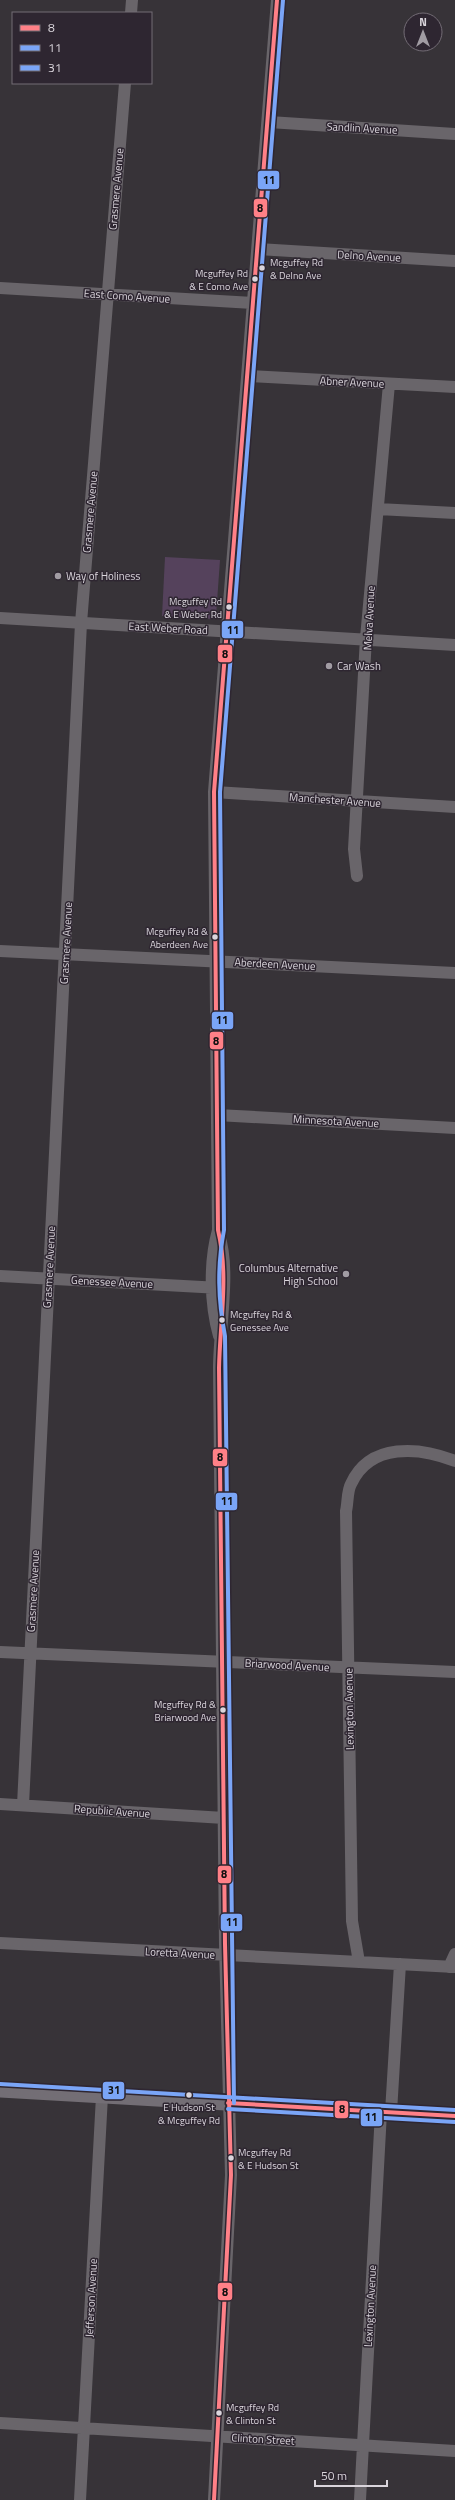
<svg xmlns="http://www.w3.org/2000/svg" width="455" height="2500" viewBox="0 0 455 2500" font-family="'Titillium Web',sans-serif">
<rect width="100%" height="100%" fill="#373338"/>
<path fill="#55425c" d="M 165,557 L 220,560 L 216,616 L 213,619 L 162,616 Z"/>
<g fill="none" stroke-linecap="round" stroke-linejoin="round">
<path stroke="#69656a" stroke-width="12" d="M 131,13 L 132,0
M 269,122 L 455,134
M 258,249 L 455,261
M 0,288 L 253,303
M 248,376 L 455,387
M 378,509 L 455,513
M 0,618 L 455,645
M 214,792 L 455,807
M 357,876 L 354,849 L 366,638 L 389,384
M 0,951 L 455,973
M 217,1115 L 455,1128
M 0,1276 L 220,1288
M 219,1336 C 210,1304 209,1262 218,1230 L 214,792 L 277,0
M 0,1652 L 455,1672
M 0,1804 L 224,1818
M 23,1805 L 81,623 L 125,83
M 0,1943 L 455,1967
M 359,1962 L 352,1921 L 346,1511 C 348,1503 347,1491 351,1484 C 370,1442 420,1447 455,1461
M 449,1967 L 455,1954
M 391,2112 L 400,1964
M 0,2423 L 455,2451
M 80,2500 L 102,2096
M 214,2500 L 231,2175 L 225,1944 L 219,1368 C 219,1329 231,1271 219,1235
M 360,2500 L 381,2112"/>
<path stroke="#736e75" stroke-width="15" d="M 0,2090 L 455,2116"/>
<defs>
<path id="bus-1" d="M 228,2103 L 455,2116
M 214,2500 L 231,2175 L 225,1944 L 219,1368 C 220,1321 229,1276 218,1230 L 214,792 L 277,0"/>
<path id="bus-2" d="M 234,2103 L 225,1336 C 218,1299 217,1267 224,1230 L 220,792 L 283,0
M 228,2109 L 455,2122"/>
<path id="bus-3" d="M 0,2084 L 455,2110"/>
</defs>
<use href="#bus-1" stroke="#2e2631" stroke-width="7"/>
<use href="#bus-2" stroke="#2e2631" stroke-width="7"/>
<use href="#bus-3" stroke="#2e2631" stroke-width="7"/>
<use href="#bus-1" stroke="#ff8087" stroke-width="4"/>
<use href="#bus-2" stroke="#7aa5f7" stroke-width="4"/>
<use href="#bus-3" stroke="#7aa5f7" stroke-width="4"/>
</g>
<g fill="#dad5dc" stroke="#2e2631" stroke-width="1.5">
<circle cx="262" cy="268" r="3.5"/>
<circle cx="255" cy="279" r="3.5"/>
<circle cx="229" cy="607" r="3.5"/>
<circle cx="215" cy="937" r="3.5"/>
<circle cx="222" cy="1320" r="3.5"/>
<circle cx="223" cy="1710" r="3.5"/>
<circle cx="189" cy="2095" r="3.5"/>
<circle cx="231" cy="2158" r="3.5"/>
<circle cx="219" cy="2413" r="3.5"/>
</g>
<g fill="#a19ca3" stroke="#2e2631" stroke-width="1.5">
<circle cx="58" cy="576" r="4"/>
<circle cx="329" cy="666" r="4"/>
<circle cx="346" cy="1274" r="4"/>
</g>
<g text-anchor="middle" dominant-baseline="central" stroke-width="3" stroke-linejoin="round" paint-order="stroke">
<g font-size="10" fill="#dad5dc" stroke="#2e2631" text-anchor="start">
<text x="270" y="262">Mcguffey Rd<tspan x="270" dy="13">&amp; Delno Ave</tspan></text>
<text x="248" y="273" text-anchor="end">Mcguffey Rd<tspan x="248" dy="13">&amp; E Como Ave</tspan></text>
<text x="222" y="601" text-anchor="end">Mcguffey Rd<tspan x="222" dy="13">&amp; E Weber Rd</tspan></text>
<text x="208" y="931" text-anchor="end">Mcguffey Rd &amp;<tspan x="208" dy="13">Aberdeen Ave</tspan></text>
<text x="230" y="1314">Mcguffey Rd &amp;<tspan x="230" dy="13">Genessee Ave</tspan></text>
<text x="216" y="1704" text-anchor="end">Mcguffey Rd &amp;<tspan x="216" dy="13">Briarwood Ave</tspan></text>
<text x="189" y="2107" text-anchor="middle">E Hudson St<tspan x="189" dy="13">&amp; Mcguffey Rd</tspan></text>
<text x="238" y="2152">Mcguffey Rd<tspan x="238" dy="13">&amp; E Hudson St</tspan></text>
<text x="226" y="2407">Mcguffey Rd<tspan x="226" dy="13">&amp; Clinton St</tspan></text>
</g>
<g font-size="11" fill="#dad5dc" stroke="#2e2631">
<text transform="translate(362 128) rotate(3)">Sandlin Avenue</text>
<text transform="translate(116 189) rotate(-85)">Grasmere Avenue</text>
<text transform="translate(369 256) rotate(3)">Delno Avenue</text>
<text transform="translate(127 296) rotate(4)">East Como Avenue</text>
<text transform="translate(352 382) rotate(3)">Abner Avenue</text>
<text transform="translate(90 512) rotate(-85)">Grasmere Avenue</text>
<text transform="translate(369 618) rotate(-87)">Melva Avenue</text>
<text transform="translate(168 628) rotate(3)">East Weber Road</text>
<text transform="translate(335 800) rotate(4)">Manchester Avenue</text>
<text transform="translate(66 943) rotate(-87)">Grasmere Avenue</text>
<text transform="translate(275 964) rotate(3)">Aberdeen Avenue</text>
<text transform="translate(336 1121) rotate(3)">Minnesota Avenue</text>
<text transform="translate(49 1267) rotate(-87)">Grasmere Avenue</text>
<text transform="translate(112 1282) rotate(3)">Genessee Avenue</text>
<text transform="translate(33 1591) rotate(-87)">Grasmere Avenue</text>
<text transform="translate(287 1665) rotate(3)">Briarwood Avenue</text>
<text transform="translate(349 1709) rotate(-91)">Lexington Avenue</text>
<text transform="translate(112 1811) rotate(4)">Republic Avenue</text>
<text transform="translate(180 1953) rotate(3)">Loretta Avenue</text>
<text transform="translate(91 2298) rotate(-87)">Jefferson Avenue</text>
<text transform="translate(370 2306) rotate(-87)">Lexington Avenue</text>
<text transform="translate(263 2439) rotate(3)">Clinton Street</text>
</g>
<g font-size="11" fill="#dad5dc" stroke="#2e2631" text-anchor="start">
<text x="66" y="576">Way of Holiness</text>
<text x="337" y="666">Car Wash</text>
<text x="338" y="1268" text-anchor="end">Columbus Alternative<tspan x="338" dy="13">High School</tspan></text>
</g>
</g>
<g stroke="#2e2631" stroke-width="1.5">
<rect x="257" y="170" width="23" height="20" rx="4" fill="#7aa5f7"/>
<rect x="253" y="198" width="15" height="20" rx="4" fill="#ff8087"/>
<rect x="221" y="620" width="23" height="19" rx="4" fill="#7aa5f7"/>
<rect x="217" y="644" width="16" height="19" rx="4" fill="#ff8087"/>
<rect x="211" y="1011" width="23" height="19" rx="4" fill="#7aa5f7"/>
<rect x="209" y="1031" width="15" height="19" rx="4" fill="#ff8087"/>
<rect x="212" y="1448" width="16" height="19" rx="4" fill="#ff8087"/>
<rect x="215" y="1492" width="23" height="19" rx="4" fill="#7aa5f7"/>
<rect x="217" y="1865" width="15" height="19" rx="4" fill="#ff8087"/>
<rect x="220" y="1913" width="23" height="19" rx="4" fill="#7aa5f7"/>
<rect x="102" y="2081" width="23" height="19" rx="4" fill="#7aa5f7"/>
<rect x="334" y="2100" width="15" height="19" rx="4" fill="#ff8087"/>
<rect x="360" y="2108" width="23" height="19" rx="4" fill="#7aa5f7"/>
<rect x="217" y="2282" width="16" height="19" rx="4" fill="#ff8087"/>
</g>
<g font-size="11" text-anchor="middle" font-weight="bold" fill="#111">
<text x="269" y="184">11</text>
<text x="260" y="212">8</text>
<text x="233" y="634">11</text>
<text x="225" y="658">8</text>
<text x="222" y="1024">11</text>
<text x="216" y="1045">8</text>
<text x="220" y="1461">8</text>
<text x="227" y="1505">11</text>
<text x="224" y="1878">8</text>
<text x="232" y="1926">11</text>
<text x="114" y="2094">31</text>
<text x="342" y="2113">8</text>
<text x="371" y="2121">11</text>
<text x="225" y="2296">8</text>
</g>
<rect x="12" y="12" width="140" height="72" fill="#2e2631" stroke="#736c75"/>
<rect x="20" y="25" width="20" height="6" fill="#ff8087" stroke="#736c75"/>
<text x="48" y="32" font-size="12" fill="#dad5dc">8</text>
<rect x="20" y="45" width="20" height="6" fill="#7aa5f7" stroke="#736c75"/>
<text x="48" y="52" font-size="12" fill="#dad5dc">11</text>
<rect x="20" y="65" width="20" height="6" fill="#7aa5f7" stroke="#736c75"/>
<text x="48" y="72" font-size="12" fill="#dad5dc">31</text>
<g transform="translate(423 32)"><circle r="19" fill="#2e2631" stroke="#736c75"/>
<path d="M0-3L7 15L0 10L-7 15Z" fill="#a19ca3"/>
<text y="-6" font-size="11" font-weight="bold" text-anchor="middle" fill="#dad5dc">N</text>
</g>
<path d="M315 2480v6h72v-6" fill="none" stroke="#dad5dc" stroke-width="2"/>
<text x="321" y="2480" font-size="12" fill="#dad5dc" stroke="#2e2631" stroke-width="3" paint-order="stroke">50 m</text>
</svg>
